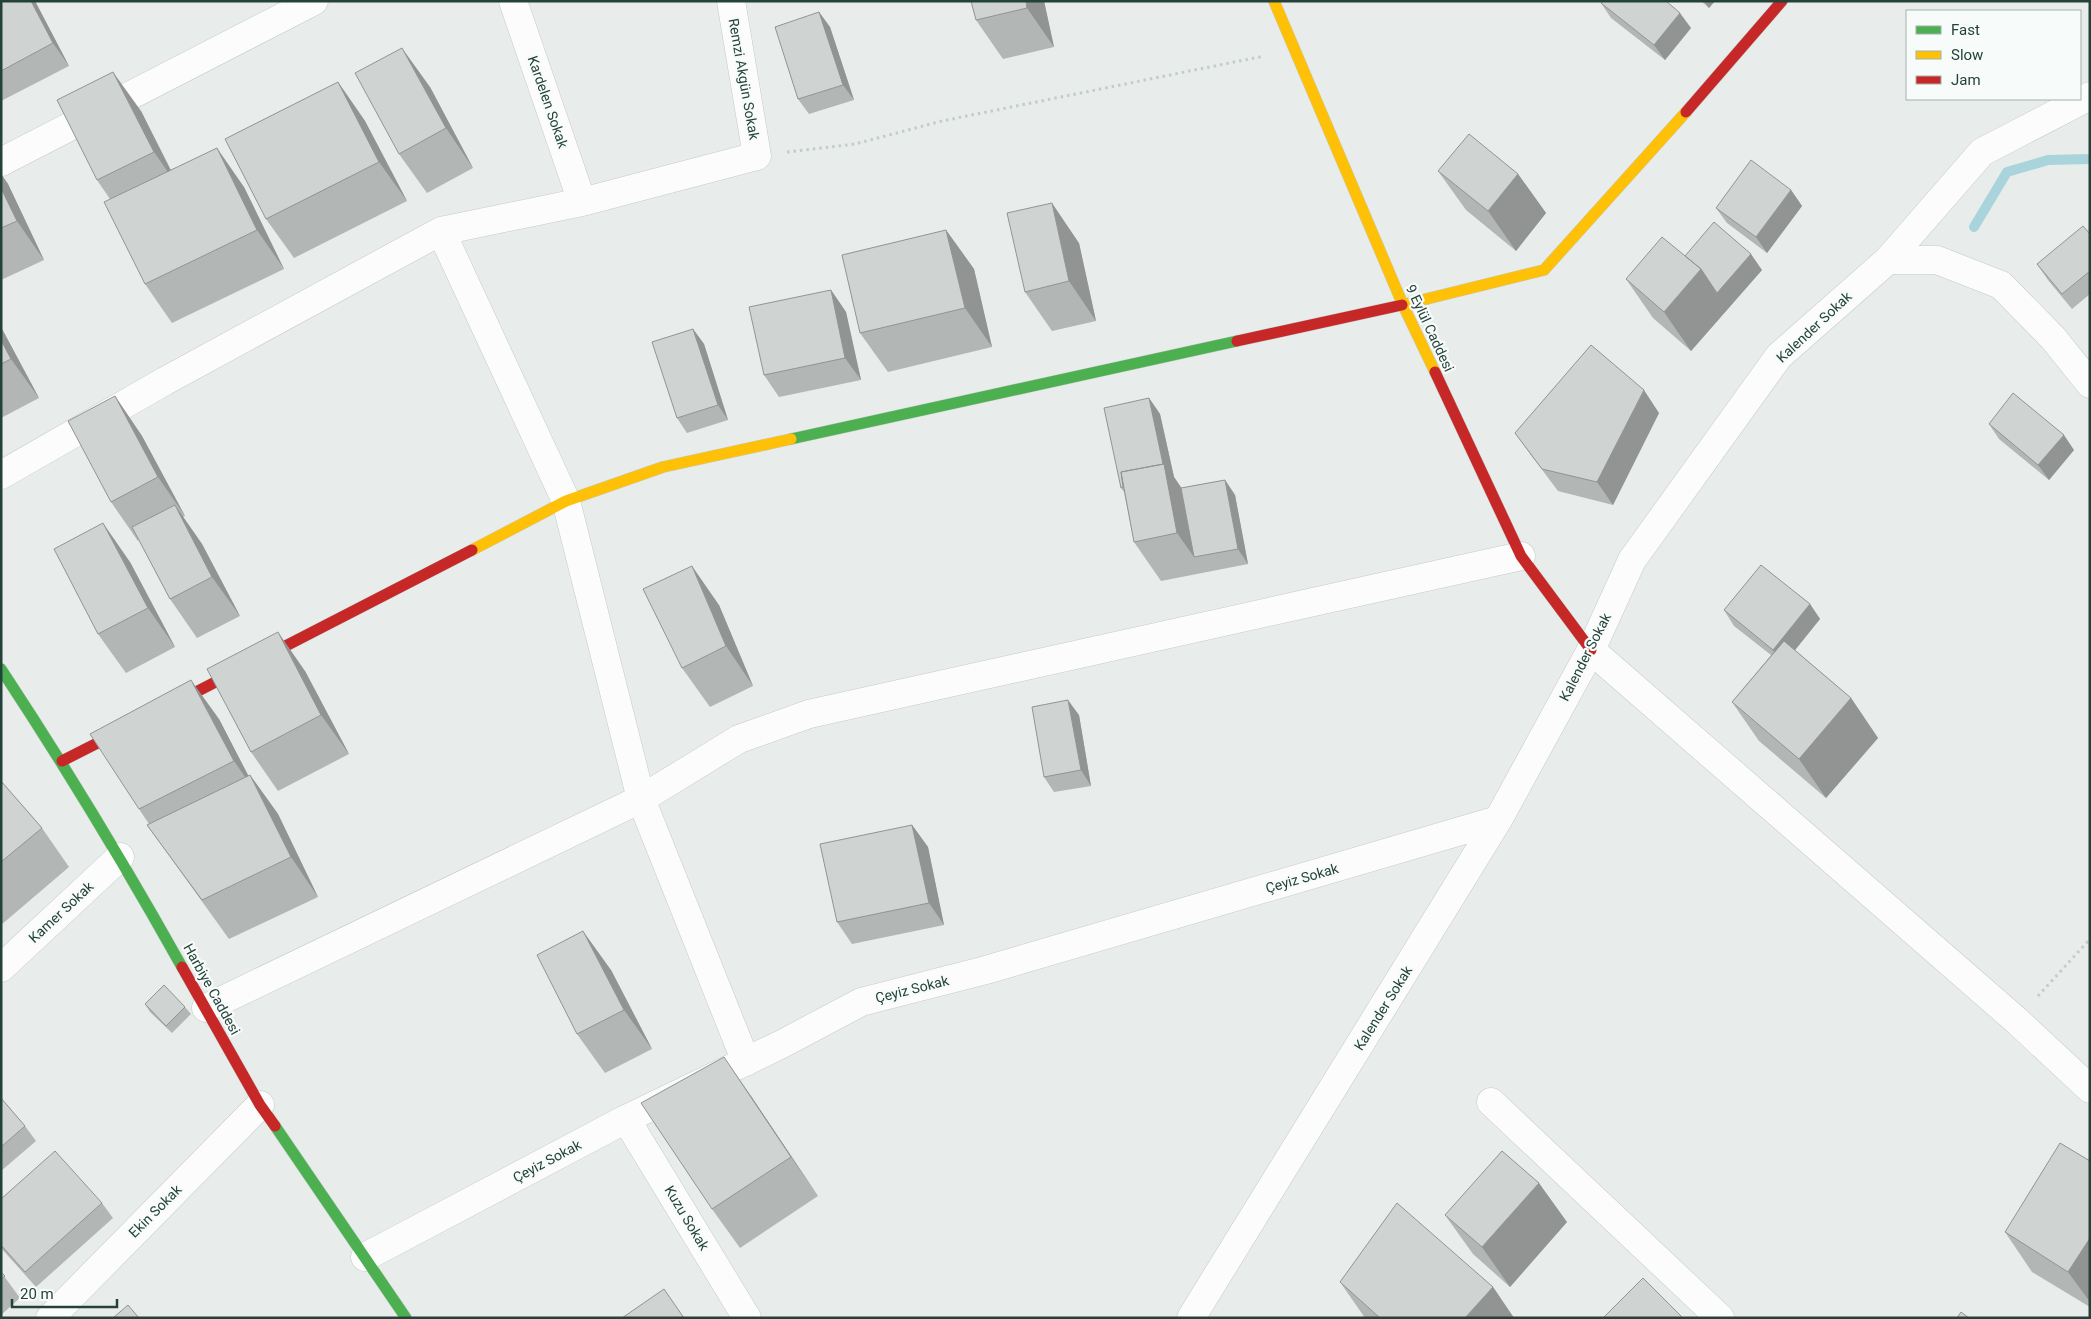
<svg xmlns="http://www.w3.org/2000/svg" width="2091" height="1319" viewBox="0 0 2091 1319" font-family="Roboto,sans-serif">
<rect width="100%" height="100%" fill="#e8edeb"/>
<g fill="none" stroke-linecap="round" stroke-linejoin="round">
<path stroke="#a9d4db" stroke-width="10" d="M 1974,227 L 2007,172 L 2048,160 L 2090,159"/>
<defs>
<path id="street" d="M 513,1 L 582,202
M 1,162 L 314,1
M 441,231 L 566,501 L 641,799 L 746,1062
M 1888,260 L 1937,260 L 2001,285 L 2053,338 L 2090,384
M 1,475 L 165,381 L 441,231 L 582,202 L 757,156 L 731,1
M 1591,650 L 2016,1020 L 2090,1089
M 1,968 L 120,857
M 206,1008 L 641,799 L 739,739 L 809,714 L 1521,556
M 1491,1102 L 1720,1318
M 626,1119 L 747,1318
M 365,1257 L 626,1119 L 782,1044 L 861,1002 L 986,970 L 1498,820
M 50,1318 L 260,1105
M 1191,1318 L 1498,820 L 1591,650 L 1632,560 L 1779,356 L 1888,260 L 1982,152 L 2090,96"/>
<path id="fast" d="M 791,439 L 1237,341
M 1,669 C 65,766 125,865 182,967
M 275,1126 L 406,1318"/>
<path id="slow" d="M 1274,1 L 1403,305 L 1435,372
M 1402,305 L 1544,270 L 1686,112
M 472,550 L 566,501 L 663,467 L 791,439"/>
<path id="jam" d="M 1686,112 L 1782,1
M 1237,341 L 1402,305
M 1435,372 L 1521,556 L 1591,650
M 165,708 L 472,550
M 62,761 L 129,727
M 182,967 L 260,1105 L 275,1126"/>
</defs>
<use href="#street" stroke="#c5cac8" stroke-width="29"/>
<use href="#fast" stroke="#c3cbc8" stroke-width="12"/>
<use href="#slow" stroke="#c3cbc8" stroke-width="12"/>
<use href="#jam" stroke="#c3cbc8" stroke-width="12"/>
<path stroke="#c3ccca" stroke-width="3" stroke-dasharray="2.5 4" stroke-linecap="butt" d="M 787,152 L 855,144 L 942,121 L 1264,56
M 2038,996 L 2090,939"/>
<use href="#street" stroke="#fcfcfc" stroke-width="28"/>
<use href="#fast" stroke="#4caf50" stroke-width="11"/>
<use href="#slow" stroke="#ffc107" stroke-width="11"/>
<use href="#jam" stroke="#c62828" stroke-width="11"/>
</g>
<path fill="#b2b6b5" d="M 1,1 L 35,1 L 69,66 L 1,101 Z
M 1044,1 L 1054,47 L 1003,59 L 976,20 Z
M 1701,1 L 1715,1 L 1709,8 Z
M 1601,3 L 1691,28 L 1665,60 L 1611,18 Z
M 819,12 L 830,27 L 854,100 L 809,114 L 798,99 Z
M 338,82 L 365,121 L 407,201 L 294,258 L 266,219 Z
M 430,87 L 473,168 L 427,193 L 399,154 Z
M 141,111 L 171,170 L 244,187 L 284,269 L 172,323 L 145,284 L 110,199 L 97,180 Z
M 1438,171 L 1518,174 L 1546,213 L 1516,251 L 1466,210 Z
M 1,174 L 8,184 L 44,260 L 1,280 Z
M 1791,190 L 1802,206 L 1767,253 L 1727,223 L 1716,208 Z
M 946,230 L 974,269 L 992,347 L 888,372 L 860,333 Z
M 2090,234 L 2090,294 L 2072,309 L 2048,280 L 2037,264 Z
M 1079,243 L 1096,321 L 1052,331 L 1025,292 Z
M 1685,256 L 1762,270 L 1691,351 L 1653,318 L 1626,279 Z
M 831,290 L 846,312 L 861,380 L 779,397 L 764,375 Z
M 1,327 L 39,398 L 1,418 Z
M 693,329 L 704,344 L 728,420 L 687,433 L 677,418 Z
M 115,396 L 142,436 L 185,516 L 183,517 L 202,544 L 240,616 L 197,638 L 170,599 L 139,540 L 138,541 L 111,502 Z
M 1149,398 L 1160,414 L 1174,477 L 1181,488 L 1225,480 L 1235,495 L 1248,564 L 1161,581 L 1134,542 L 1124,492 L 1121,488 Z
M 1659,413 L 1613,505 L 1558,491 L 1531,455 L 1515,433 Z
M 1989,424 L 2074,450 L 2049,480 L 1999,439 Z
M 130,562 L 175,647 L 126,673 L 98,634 Z
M 1810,604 L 1820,619 L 1795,650 L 1851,698 L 1878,738 L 1826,798 L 1759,741 L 1732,702 L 1771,655 L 1734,626 L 1724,610 Z
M 719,605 L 753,686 L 710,707 L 682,668 Z
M 305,671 L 349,754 L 278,791 L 251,752 Z
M 1079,715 L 1091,786 L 1054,792 L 1044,777 Z
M 219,719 L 248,776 L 250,775 L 278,814 L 318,897 L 229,939 L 147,825 L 149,824 L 139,809 Z
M 1,781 L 42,828 L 69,867 L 1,925 Z
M 912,825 L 928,847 L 944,925 L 852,944 L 837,922 Z
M 611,970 L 652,1049 L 605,1073 L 577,1034 Z
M 145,1004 L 185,1007 L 191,1014 L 172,1033 L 150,1012 Z
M 751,1096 L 818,1196 L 740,1248 L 712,1209 Z
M 1,1098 L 25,1126 L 36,1141 L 1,1171 Z
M 2090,1161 L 2090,1307 L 2032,1272 L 2005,1232 Z
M 1,1199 L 102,1203 L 113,1218 L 36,1287 L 1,1248 Z
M 1445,1215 L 1567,1222 L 1510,1287 L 1473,1254 Z
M 1,1272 L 20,1298 L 1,1315 Z
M 1340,1282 L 1493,1287 L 1514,1318 L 1365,1318 Z"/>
<path fill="#919493" d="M 31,1 L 35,1 L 69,66 L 53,43 Z
M 1026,1 L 1044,1 L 1054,47 L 1027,8 Z
M 1704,1 L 1715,1 L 1709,8 Z
M 819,12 L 830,27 L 854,100 L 843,85 Z
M 1680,13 L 1691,28 L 1665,60 L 1654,45 Z
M 402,48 L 430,87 L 473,168 L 446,128 Z
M 113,72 L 141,111 L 181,191 L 154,152 Z
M 338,82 L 365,121 L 407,201 L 379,162 Z
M 217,148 L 244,187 L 284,269 L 257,230 Z
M 1,174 L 8,184 L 44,260 L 17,221 L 1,188 Z
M 1518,174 L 1546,213 L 1516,251 L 1488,211 Z
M 1791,190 L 1802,206 L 1767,253 L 1756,237 Z
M 1052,203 L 1079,243 L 1096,321 L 1069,281 Z
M 946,230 L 974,269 L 992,347 L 965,308 Z
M 1751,254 L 1762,270 L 1691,351 L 1664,312 L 1701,269 Z
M 831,290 L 846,312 L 861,380 L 845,358 Z
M 1,327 L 39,398 L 11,359 L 1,340 Z
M 693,329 L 704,344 L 728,420 L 718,405 Z
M 1644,390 L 1659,413 L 1613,505 L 1597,482 Z
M 115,396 L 142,436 L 185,516 L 158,477 Z
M 1149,398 L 1160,414 L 1174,477 L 1192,503 L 1194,557 L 1177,533 Z
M 2064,435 L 2074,450 L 2049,480 L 2038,465 Z
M 1225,480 L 1235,495 L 1248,564 L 1238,549 Z
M 175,505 L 202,544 L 240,616 L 212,577 Z
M 103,523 L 130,562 L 175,647 L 148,608 Z
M 692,566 L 719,605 L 753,686 L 726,646 Z
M 1810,604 L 1820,619 L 1783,665 L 1773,650 Z
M 278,632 L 305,671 L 349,754 L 321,715 Z
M 191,680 L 219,719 L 261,800 L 234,761 Z
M 1851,698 L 1878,738 L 1826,798 L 1799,759 Z
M 1068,700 L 1079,715 L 1091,786 L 1081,770 Z
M 250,775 L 278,814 L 318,897 L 291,857 Z
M 912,825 L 928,847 L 944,925 L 929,903 Z
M 583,931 L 611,970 L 652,1049 L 624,1010 Z
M 724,1057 L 751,1096 L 818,1196 L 791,1157 Z
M 1539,1183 L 1567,1222 L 1510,1287 L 1482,1247 Z
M 2090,1238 L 2090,1302 L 2068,1272 Z
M 1493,1287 L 1514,1318 L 1465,1318 Z"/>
<path fill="#cfd4d2" stroke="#919493" d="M 1,1 L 31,1 L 53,43 L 1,71 Z
M 971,1 L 1026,1 L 1027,8 L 976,20 Z
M 1602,1 L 1666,1 L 1680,13 L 1654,45 L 1601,3 Z
M 819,12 L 843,85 L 798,99 L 775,27 Z
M 402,48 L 446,128 L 399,154 L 355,73 Z
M 113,72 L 154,152 L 97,180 L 57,100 Z
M 338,82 L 379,162 L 266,219 L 225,139 Z
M 1469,134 L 1518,174 L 1488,211 L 1438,171 Z
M 217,148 L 257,230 L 145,284 L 104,202 Z
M 1751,160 L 1791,190 L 1756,237 L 1716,208 Z
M 1,188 L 17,221 L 1,228 Z
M 1052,203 L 1069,281 L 1025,292 L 1007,213 Z
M 1714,222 L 1751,254 L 1717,293 L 1701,269 L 1685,256 Z
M 2083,226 L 2090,234 L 2090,271 L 2062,294 L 2037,264 Z
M 946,230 L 965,308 L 860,333 L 842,255 Z
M 1662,237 L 1701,269 L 1664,312 L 1626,279 Z
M 831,290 L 845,358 L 764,375 L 749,307 Z
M 693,329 L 718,405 L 677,418 L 652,342 Z
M 1,340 L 11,359 L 1,364 Z
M 1591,345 L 1644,390 L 1597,482 L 1542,469 L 1515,433 Z
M 2013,393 L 2064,435 L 2038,465 L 1989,424 Z
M 115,396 L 158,477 L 111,502 L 68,421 Z
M 1149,398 L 1163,464 L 1121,472 L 1123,487 L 1121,488 L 1104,408 Z
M 1164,464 L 1177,533 L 1134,542 L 1121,472 Z
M 1225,480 L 1238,549 L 1194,557 L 1181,488 Z
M 175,505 L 212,577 L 170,599 L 132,527 Z
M 103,523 L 148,608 L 98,634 L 54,549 Z
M 1761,565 L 1810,604 L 1773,650 L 1724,610 Z
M 692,566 L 726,646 L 682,668 L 643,589 Z
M 278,632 L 321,715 L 251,752 L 207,669 Z
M 1784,641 L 1851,698 L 1799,759 L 1732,702 Z
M 191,680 L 234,761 L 139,809 L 90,734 Z
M 1068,700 L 1081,770 L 1044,777 L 1032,707 Z
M 250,775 L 291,857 L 202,900 L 147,825 Z
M 1,781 L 42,828 L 1,862 Z
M 912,825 L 929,903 L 837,922 L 820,844 Z
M 583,931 L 624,1010 L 577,1034 L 537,955 Z
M 164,985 L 185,1007 L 166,1026 L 145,1004 Z
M 724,1057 L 791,1157 L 712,1209 L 641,1103 Z
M 1,1098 L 25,1126 L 1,1147 Z
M 2060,1143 L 2090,1161 L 2090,1238 L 2068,1272 L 2005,1232 Z
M 55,1151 L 102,1203 L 25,1272 L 1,1245 L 1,1199 Z
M 1502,1151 L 1539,1183 L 1482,1247 L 1445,1215 Z
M 1397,1203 L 1493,1287 L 1465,1318 L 1380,1318 L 1340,1282 Z
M 1,1272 L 5,1276 L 1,1279 Z
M 1643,1278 L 1683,1318 L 1603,1318 Z
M 664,1289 L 684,1318 L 622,1318 Z
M 128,1305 L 139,1318 L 113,1318 Z
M 1961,1312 L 1969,1318 L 1957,1318 Z"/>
<g text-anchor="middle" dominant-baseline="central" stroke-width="4.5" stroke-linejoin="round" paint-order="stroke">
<g font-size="14" fill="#24423a" stroke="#f7fbf9">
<text transform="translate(744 79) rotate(80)">Remzi Akgün Sokak</text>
<text transform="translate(548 102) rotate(71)">Kardelen Sokak</text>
<text transform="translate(1814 327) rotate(-43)">Kalender Sokak</text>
<text transform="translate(1430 328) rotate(65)">9 Eylül Caddesi</text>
<text transform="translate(1585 657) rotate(-63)">Kalender Sokak</text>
<text transform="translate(1302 878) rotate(-16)">Çeyiz Sokak</text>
<text transform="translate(61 912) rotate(-43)">Kamer Sokak</text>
<text transform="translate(212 989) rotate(61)">Harbiye Caddesi</text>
<text transform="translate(912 989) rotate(-14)">Çeyiz Sokak</text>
<text transform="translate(1383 1008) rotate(-58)">Kalender Sokak</text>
<text transform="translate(547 1161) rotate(-28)">Çeyiz Sokak</text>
<text transform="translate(155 1211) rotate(-45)">Ekin Sokak</text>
<text transform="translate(687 1218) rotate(59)">Kuzu Sokak</text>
</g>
</g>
<rect width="2091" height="1319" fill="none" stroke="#24423a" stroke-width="5"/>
<rect x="1906" y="10" width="175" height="90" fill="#f7fbf9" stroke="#a3b1ad"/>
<rect x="1916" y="26" width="25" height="8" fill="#4caf50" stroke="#a3b1ad"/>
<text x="1951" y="35" font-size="15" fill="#24423a">Fast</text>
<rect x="1916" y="51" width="25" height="8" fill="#ffc107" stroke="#a3b1ad"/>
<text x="1951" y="60" font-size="15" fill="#24423a">Slow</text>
<rect x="1916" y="76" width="25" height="8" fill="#c62828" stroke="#a3b1ad"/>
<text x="1951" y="85" font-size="15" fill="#24423a">Jam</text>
<path d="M12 1299v8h105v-8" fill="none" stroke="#24423a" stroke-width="2.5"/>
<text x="20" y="1299" font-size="15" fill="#24423a" stroke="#f7fbf9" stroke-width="4" paint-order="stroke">20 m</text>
</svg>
